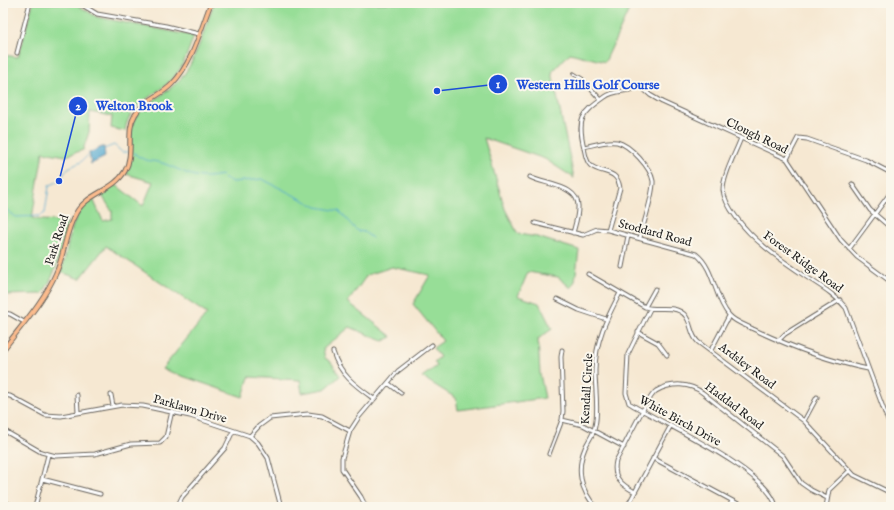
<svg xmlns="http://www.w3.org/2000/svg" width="894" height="510" viewBox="0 0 894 510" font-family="'IM FELL English',serif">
<rect width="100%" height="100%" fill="#fbf7ec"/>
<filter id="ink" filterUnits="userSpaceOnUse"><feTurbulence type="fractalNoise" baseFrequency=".025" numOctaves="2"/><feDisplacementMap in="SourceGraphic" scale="8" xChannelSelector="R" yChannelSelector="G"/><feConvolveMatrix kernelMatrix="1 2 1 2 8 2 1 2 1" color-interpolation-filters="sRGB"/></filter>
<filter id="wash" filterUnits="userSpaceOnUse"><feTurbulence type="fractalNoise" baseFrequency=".012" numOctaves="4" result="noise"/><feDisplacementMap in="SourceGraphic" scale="16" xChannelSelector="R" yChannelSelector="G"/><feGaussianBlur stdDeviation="0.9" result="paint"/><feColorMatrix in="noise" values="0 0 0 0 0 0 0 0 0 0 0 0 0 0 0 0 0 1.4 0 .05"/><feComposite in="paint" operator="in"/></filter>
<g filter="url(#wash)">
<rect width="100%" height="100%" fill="#f6e8d2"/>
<path fill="#97de97" stroke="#5a7d5a" d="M 33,3 L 74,3 L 97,17 L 194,36 C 188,51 184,66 173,78 C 156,97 129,102 125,131 L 111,128 L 112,116 L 90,112 L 89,132 L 83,150 L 66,156 L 43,152 L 32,218 C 44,222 55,219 67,222 C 61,247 58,273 42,294 L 3,295 L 3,55 L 18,57 Z
M 214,3 L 632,3 L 605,62 L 570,53 L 552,72 L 574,178 L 545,159 L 484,138 L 505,209 L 518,234 L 537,237 L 579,250 L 575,281 L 571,288 L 558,277 L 528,272 L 518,296 L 539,303 L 552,329 L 538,339 L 540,374 L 545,398 L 458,410 L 456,398 L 422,377 L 437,366 L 434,362 L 440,357 L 433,348 L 443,341 L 413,304 L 430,275 L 392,267 L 367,275 L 348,302 L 392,337 L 383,341 L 350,327 L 323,349 L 325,358 L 331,362 L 340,376 L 325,389 L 302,393 L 300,380 L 249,377 L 243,397 L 162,369 L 207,314 L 106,246 L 80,279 L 61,272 C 70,246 68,215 93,199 L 103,221 L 112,219 L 112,211 L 101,194 L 116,185 L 143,206 L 153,182 L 126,174 C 137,157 126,136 135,118 C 143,104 169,93 181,78 C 196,61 206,25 214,3 Z"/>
<path fill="#52a8cf" stroke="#376276" d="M 102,147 L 104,147 L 105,157 L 91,164 L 89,153 Z"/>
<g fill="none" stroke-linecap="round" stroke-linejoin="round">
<path stroke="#52a8cf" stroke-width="1" d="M 104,149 L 114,145 L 122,152 L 128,152
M 134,153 C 146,164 153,159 165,164 C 189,173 194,181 221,175 L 225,179 L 233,182 L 262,179 L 317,207 L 339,211 L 357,231 L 364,232 L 372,238
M 3,207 L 16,217 L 40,216 L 45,213 L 49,186 L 59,181 L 68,168 L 81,162 L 89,154"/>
</g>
</g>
<g filter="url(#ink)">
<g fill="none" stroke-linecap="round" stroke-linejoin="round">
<defs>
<path id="minor" d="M 79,3 L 97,14 L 166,26 L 199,34
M 17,53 L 30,3
M 574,74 L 582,79 L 601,100
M 741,138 C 736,152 723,175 723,190 C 724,200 730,209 736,217 C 754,242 780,259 805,276 C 820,286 835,294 846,308 L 891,429
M 584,147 C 594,145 606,140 617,142 C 630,145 651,168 653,181 C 654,193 643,225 640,238
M 787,159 L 798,138 L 807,139 L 866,160 L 891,173
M 530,177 C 545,185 580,185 578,208 C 578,217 575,225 573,233
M 852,184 L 870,210 L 891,228
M 535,223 L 583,235 L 597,229 L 608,230 L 696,254 C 715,269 714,298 729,315 C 735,322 745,325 753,329 C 789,346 828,361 868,369
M 608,230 L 620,188 C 617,168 602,175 590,165 C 586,161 585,153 584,148 C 577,119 581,114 605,97 C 615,89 630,93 640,86 L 650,95 L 662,102 L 787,159 L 841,240 L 857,257 L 891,282
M 849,249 L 891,192
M 622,267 L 628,236
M 588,274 L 645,307 C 659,312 680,302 688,320 C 692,328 691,335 698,342 L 804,421 L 854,475 L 891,493
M 557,299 L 579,310 L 606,319
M 645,307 L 655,289
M 650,309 L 628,354 L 626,393 L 629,403 C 661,423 770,471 776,507
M 3,313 L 10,314 L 24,322
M 638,332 L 658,343 L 667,355
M 778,341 L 785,334 L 840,300
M 711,350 L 729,316
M 333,352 C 340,375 356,386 374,399
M 388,383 L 401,393
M 3,395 L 10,396 L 45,415 L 61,416 L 122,405 L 143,406 L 190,416 L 250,436 L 258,443 L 268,458 L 281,507
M 77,395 L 78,412
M 111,395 L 113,406
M 562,420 L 583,425 L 624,447
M 804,421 L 817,397
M 3,430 L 41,452 L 56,456 L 95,454 L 131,444 L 160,443 L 166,437 L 172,411
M 250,436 L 259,426 L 270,418 L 308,414 L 322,416 L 350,431
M 549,454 L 562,420 L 563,411 L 561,357 L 562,350
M 653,458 L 744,507
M 42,479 L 100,494
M 635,492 C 622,485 612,478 616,461 C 623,449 647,397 656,391 C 672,382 690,383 703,393 L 783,456 L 801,483 L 811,490 L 827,498
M 3,502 L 18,507
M 35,507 L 48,455
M 177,507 L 182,497 L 225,448 L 233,431
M 366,507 L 361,497 L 342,469 L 342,458 L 350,431 L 359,417 L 398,371 L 432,345
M 596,507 C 580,490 576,469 585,448 C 588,441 594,434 595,426 C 599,410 595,387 595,371 C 595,341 607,318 620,293
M 627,507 L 670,427
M 729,507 L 732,501
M 826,507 L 829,490 L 849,471"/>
<path id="major" d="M 3,350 C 21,326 44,301 56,273 C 65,254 65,231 76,213 C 87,193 114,191 125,171 C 135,153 125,131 135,115 C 143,100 161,96 172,84 C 193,62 200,31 211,3"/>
</defs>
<use href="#minor" stroke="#68635c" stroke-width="5"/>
<use href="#major" stroke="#68635c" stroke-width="5.5"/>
<use href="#minor" stroke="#fff" stroke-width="3"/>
<use href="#major" stroke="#fbbb8d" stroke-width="3.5"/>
</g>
</g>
<g text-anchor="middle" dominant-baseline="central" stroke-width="4" stroke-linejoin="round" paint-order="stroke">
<g font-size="12" fill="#1c1c1c" stroke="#fbf7ec">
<text transform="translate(757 136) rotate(26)">Clough Road</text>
<text transform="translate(655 233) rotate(15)">Stoddard Road</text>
<text transform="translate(57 240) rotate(-72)">Park Road</text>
<text transform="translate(803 262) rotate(36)">Forest Ridge Road</text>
<text transform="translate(747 366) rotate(37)">Ardsley Road</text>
<text transform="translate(587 389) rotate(-87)">Kendall Circle</text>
<text transform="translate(734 406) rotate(37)">Haddad Road</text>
<text transform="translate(190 409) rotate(16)">Parklawn Drive</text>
<text transform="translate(680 421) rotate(29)">White Birch Drive</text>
</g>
</g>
<path fill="none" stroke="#1d4ed8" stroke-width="1.5" d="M437 91L498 84M59 181L78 106"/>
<g fill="#1d4ed8" stroke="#fbf7ec" stroke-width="1.5">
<circle cx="437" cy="91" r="4"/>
<circle cx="59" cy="181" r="4"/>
<circle cx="498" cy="84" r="10"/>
<circle cx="78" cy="106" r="10"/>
</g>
<g font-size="12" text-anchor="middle" font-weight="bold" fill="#fff">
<text x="498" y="88">1</text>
<text x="78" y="110">2</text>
</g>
<g font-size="13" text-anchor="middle" font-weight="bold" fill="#1d4ed8" stroke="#fbf7ec" stroke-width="4" stroke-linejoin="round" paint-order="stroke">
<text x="588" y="89">Western Hills Golf Course</text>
<text x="134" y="110">Welton Brook</text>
</g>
<rect width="894" height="510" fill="none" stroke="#fbf7ec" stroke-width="16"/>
</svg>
